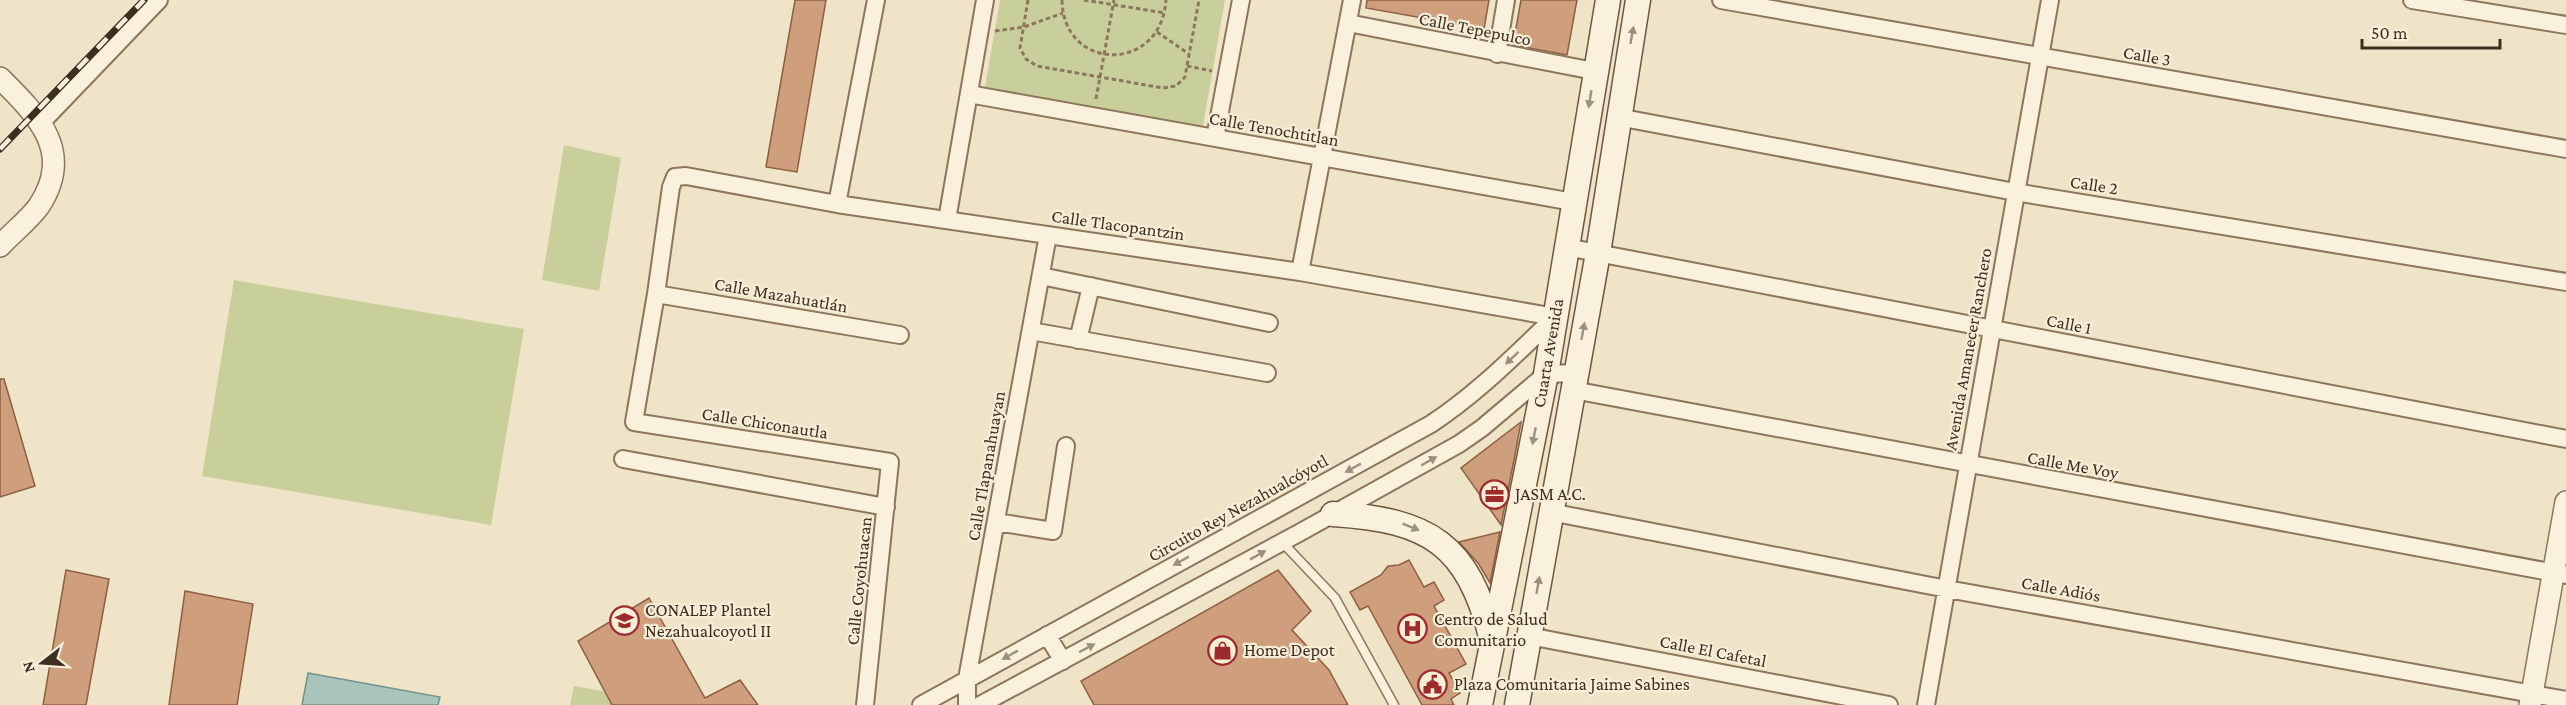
<svg xmlns="http://www.w3.org/2000/svg" width="2566" height="705" viewBox="0 0 2566 705" font-family="'Crimson Pro',serif">
<rect width="100%" height="100%" fill="#f0e4c8"/>
<path fill="#c9cf9b" d="M 1000,0 L 1225,0 L 1203,126 L 985,87 Z
M 564,145 L 621,158 L 599,291 L 542,280 Z
M 234,280 L 524,329 L 491,525 L 202,476 Z
M 574,686 L 603,691 L 612,705 L 570,705 Z"/>
<path fill="#a9c4bc" stroke="#6f938a" stroke-width="1.5" d="M 308,673 L 440,697 L 438,705 L 302,705 Z"/>
<path fill="#cf9f7d" stroke="#8d5f41" stroke-width="1.5" d="M 795,0 L 826,0 L 797,172 L 766,167 Z
M 1367,0 L 1489,0 L 1484,29 L 1366,8 Z
M 1521,0 L 1577,0 L 1567,55 L 1513,45 Z
M 0,379 L 4,379 L 35,486 L 0,497 Z
M 1521,422 L 1514,460 L 1501,525 L 1461,468 Z
M 1500,532 L 1490,583 L 1478,563 L 1459,542 Z
M 1409,560 L 1424,587 L 1434,582 L 1444,600 L 1434,606 L 1466,664 L 1449,673 L 1460,693 L 1451,699 L 1454,705 L 1422,705 L 1368,606 L 1360,610 L 1350,592 L 1381,575 L 1388,566 L 1399,565 Z
M 66,570 L 109,579 L 86,705 L 43,705 Z
M 1278,570 L 1311,611 L 1292,630 L 1329,670 L 1348,705 L 1094,705 L 1081,681 Z
M 185,591 L 253,604 L 237,705 L 169,705 Z
M 649,598 L 705,698 L 740,680 L 758,705 L 612,705 L 578,641 Z"/>
<g fill="none" stroke-linecap="round" stroke-linejoin="round">
<defs>
<path id="service" d="M 1282,542 L 1335,598 L 1394,705"/>
<path id="minor" d="M 1721,0 L 2566,149
M 2412,0 L 2566,25
M 1348,23 L 1594,71
M 1497,54 L 1506,0
M 969,94 L 1573,202
M 1618,117 L 2015,192 L 2566,282
M 41,123 L 159,0
M 1215,138 L 1241,0
M 837,204 L 876,0
M 947,220 L 985,0
M 1566,247 L 2566,439
M 1300,272 L 1352,0
M 1041,276 L 1269,323
M 656,294 L 900,335
M 1031,331 L 1267,373
M 1078,340 L 1091,286
M 1573,390 L 2566,575
M 623,459 L 886,507
M 1550,512 L 1947,589 L 2566,700
M 996,522 L 1053,531 L 1066,446
M 1047,635 L 1063,661
M 1529,636 L 1889,705
M 865,705 L 890,462 L 634,422 L 656,294 L 671,187 L 675,177 L 686,176 L 837,204 L 1300,272 L 1555,317
M 921,705 L 1431,424 C 1477,394 1515,355 1555,317
M 967,705 L 967,679 L 1048,235
M 980,705 L 1299,533 L 1459,444 L 1482,428 L 1546,374 L 1576,373
M 1926,705 L 2050,0"/>
<path id="tertiary" d="M 0,78 C 37,115 75,151 39,206 C 29,220 12,233 0,246
M 2530,705 L 2566,502"/>
<path id="secondary" d="M 1333,514 C 1430,520 1468,544 1492,640
M 1480,705 L 1546,374 L 1608,0
M 1517,705 L 1598,253 L 1638,0"/>
</defs>
<use href="#service" stroke="#8d765c" stroke-width="11"/>
<use href="#minor" stroke="#8d765c" stroke-width="20"/>
<use href="#tertiary" stroke="#8d765c" stroke-width="24"/>
<use href="#secondary" stroke="#6f573f" stroke-width="27"/>
<path stroke="#8d765c" stroke-width="3" stroke-dasharray="4.5 3" stroke-linecap="butt" d="M 1028,0 L 1020,48 L 1026,59 L 1037,66 L 1163,88 L 1176,86 L 1185,77 L 1199,0
M 1062,0 C 1063,72 1161,74 1166,0
M 1084,0 L 1165,13
M 995,31 L 1024,27 L 1063,13
M 1157,32 L 1189,54
M 1187,66 L 1212,71
M 1096,99 L 1114,0"/>
<use href="#service" stroke="#faf1dc" stroke-width="8"/>
<use href="#minor" stroke="#faf1dc" stroke-width="16"/>
<use href="#tertiary" stroke="#faf1dc" stroke-width="21"/>
<use href="#secondary" stroke="#faf1dc" stroke-width="24"/>
<defs>
<path id="rail" d="M 0,149 L 144,0"/>
</defs>
<use href="#rail" stroke="#3d2e20" stroke-width="7"/>
<use href="#rail" stroke="#f7eed8" stroke-width="4.5" stroke-dasharray="14" stroke-linecap="butt"/>
</g>
<defs><path id="oneway-solid" d="M-6-.8H1V-3.2L6.5 0L1 3.2V.8H-6Z" transform="scale(1.5)"/></defs>
<g fill="#9c907e">
<use href="#oneway-solid" transform="translate(1632 35) rotate(-80)"/>
<use href="#oneway-solid" transform="translate(1590 99) rotate(99)"/>
<use href="#oneway-solid" transform="translate(1583 331) rotate(-80)"/>
<use href="#oneway-solid" transform="translate(1512 358) rotate(137)"/>
<use href="#oneway-solid" transform="translate(1534 436) rotate(101)"/>
<use href="#oneway-solid" transform="translate(1429 461) rotate(-30)"/>
<use href="#oneway-solid" transform="translate(1353 468) rotate(151)"/>
<use href="#oneway-solid" transform="translate(1411 527) rotate(22)"/>
<use href="#oneway-solid" transform="translate(1258 555) rotate(-29)"/>
<use href="#oneway-solid" transform="translate(1181 561) rotate(151)"/>
<use href="#oneway-solid" transform="translate(1538 585) rotate(-80)"/>
<use href="#oneway-solid" transform="translate(1087 648) rotate(-28)"/>
<use href="#oneway-solid" transform="translate(1010 655) rotate(151)"/>
</g>
<defs>
<symbol id="office-ring" viewBox="-11 -11 22 22"><circle r="9.5" fill="#f7eed8" stroke="#9e2a2b" stroke-width="1.5"/><path d="M-6-3h4V-5.5h4V-3h4V5H-6ZM-1-4.5V-3h2v-1.5ZM-6 0V1H6V0Z" fill="#9e2a2b"/></symbol>
<symbol id="university-ring" viewBox="-11 -11 22 22"><circle r="9.5" fill="#f7eed8" stroke="#9e2a2b" stroke-width="1.5"/><path d="M0-5L7-2L0 1L-7-2ZM-4 1L0 2.5L4 1V4Q0 6-4 4Z" fill="#9e2a2b"/></symbol>
<symbol id="hospital-ring" viewBox="-11 -11 22 22"><circle r="9.5" fill="#f7eed8" stroke="#9e2a2b" stroke-width="1.5"/><path d="M-5-5h3v3.5h4V-5h3V5h-3V1.5h-4V5h-3Z" fill="#9e2a2b"/></symbol>
<symbol id="shop-ring" viewBox="-11 -11 22 22"><circle r="9.5" fill="#f7eed8" stroke="#9e2a2b" stroke-width="1.5"/><path d="M-5-2.5h2.3a2.7 3.5 0 0 1 5.4 0H5L5.5 6h-11ZM-1.5-2.5h3a1.5 2.3 0 0 0-3 0Z" fill="#9e2a2b"/></symbol>
<symbol id="civic-ring" viewBox="-11 -11 22 22"><circle r="9.5" fill="#f7eed8" stroke="#9e2a2b" stroke-width="1.5"/><path d="M-.6-6.5H3V-4.5H.6V-3L4-1V1h2V6H-6V1h2V-1L-.6-3ZM-1.2 2.5V6h2.4V2.5Z" fill="#9e2a2b"/></symbol>
</defs>
<g fill-rule="evenodd">
<use href="#office-ring" x="1478" y="478" width="33" height="33"/>
<use href="#university-ring" x="608" y="604" width="33" height="33"/>
<use href="#hospital-ring" x="1396" y="612" width="33" height="33"/>
<use href="#shop-ring" x="1206" y="634" width="33" height="33"/>
<use href="#civic-ring" x="1416" y="668" width="33" height="33"/>
</g>
<g text-anchor="middle" dominant-baseline="central" stroke-width="4.5" stroke-linejoin="round" paint-order="stroke">
<g font-size="18" fill="#3d2e20" stroke="#f7eed8">
<text transform="translate(1475 29) rotate(11)">Calle Tepepulco</text>
<text transform="translate(2147 56) rotate(10)">Calle 3</text>
<text transform="translate(1274 129) rotate(10)">Calle Tenochtitlan</text>
<text transform="translate(2094 185) rotate(9)">Calle 2</text>
<text transform="translate(1118 225) rotate(8)">Calle Tlacopantzin</text>
<text transform="translate(781 295) rotate(10)">Calle Mazahuatlán</text>
<text transform="translate(2069 324) rotate(11)">Calle 1</text>
<text transform="translate(1968 349) rotate(-80)">Avenida Amanecer Ranchero</text>
<text transform="translate(1548 353) rotate(-80)">Cuarta Avenida</text>
<text transform="translate(765 423) rotate(9)">Calle Chiconautla</text>
<text transform="translate(2073 465) rotate(10)">Calle Me Voy</text>
<text transform="translate(986 466) rotate(-80)">Calle Tlapanahuayan</text>
<text transform="translate(1238 508) rotate(-29)">Circuito Rey Nezahualcóyotl</text>
<text transform="translate(859 581) rotate(-84)">Calle Coyohuacan</text>
<text transform="translate(2061 589) rotate(10)">Calle Adiós</text>
<text transform="translate(1713 651) rotate(11)">Calle El Cafetal</text>
</g>
<g font-size="18" fill="#3d2e20" stroke="#f7eed8" text-anchor="start">
<text x="1515" y="494">JASM A.C.</text>
<text x="645" y="610">CONALEP Plantel<tspan x="645" dy="21">Nezahualcoyotl II</tspan></text>
<text x="1434" y="619">Centro de Salud<tspan x="1434" dy="21">Comunitario</tspan></text>
<text x="1244" y="650">Home Depot</text>
<text x="1454" y="684">Plaza Comunitaria Jaime Sabines</text>
</g>
</g>
<g transform="translate(42 663) rotate(253)" stroke="#f7eed8" stroke-width="4.5" paint-order="stroke">
<path d="M0-4.5L10 22L0 15L-10 22Z" fill="#3d2e20"/>
<text y="-9" font-size="16" font-weight="bold" text-anchor="middle" fill="#3d2e20">N</text>
</g>
<path d="M2362 39v9h138v-9" fill="none" stroke="#3d2e20" stroke-width="3"/>
<text x="2371" y="39" font-size="18" fill="#3d2e20" stroke="#f7eed8" stroke-width="4.5" paint-order="stroke">50 m</text>
</svg>
